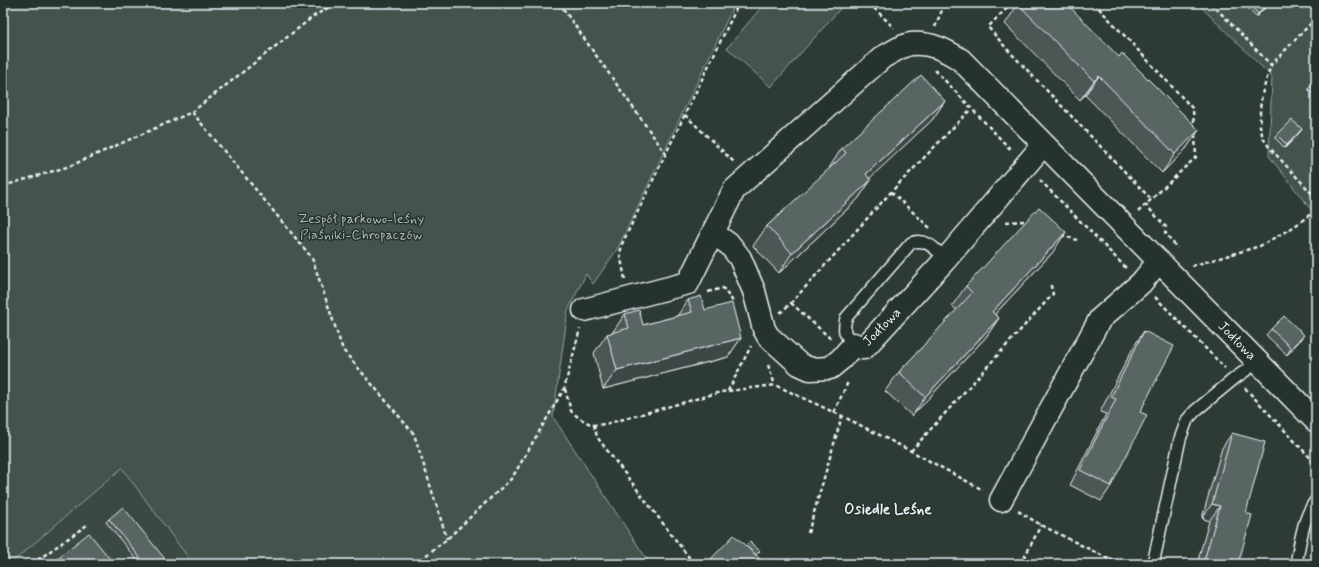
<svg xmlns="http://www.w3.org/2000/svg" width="1319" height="567" viewBox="0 0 1319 567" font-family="Mynerve,sans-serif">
<rect width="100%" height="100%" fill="#2e3b35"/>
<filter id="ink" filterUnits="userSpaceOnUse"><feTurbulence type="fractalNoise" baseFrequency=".025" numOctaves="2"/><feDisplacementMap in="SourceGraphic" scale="8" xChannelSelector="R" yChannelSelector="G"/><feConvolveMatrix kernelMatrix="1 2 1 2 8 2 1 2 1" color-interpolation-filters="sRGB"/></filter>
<g filter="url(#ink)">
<path fill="#3b4843" d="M 122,468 L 193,564 L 10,564 Z"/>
<path fill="#45524e" stroke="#96a2a3" d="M 3,3 L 735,3 L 618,248 L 593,284 L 586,274 L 568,310 L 553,417 L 650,564 L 193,564 L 122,468 L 10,564 L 3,564 Z
M 765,3 L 845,3 L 771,87 L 727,48 Z
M 1197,3 L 1316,3 L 1316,216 L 1269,156 L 1272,77 Z"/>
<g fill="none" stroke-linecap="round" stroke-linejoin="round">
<defs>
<path id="service" d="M 854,344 C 844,334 843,332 846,318 L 911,243 C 926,237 936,250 946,259
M 1153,564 L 1180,439 L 1187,420 L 1195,411 L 1235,378 L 1258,362
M 1296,564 C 1300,543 1303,517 1316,500"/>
<path id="minor" d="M 713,233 L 730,245 L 740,258 L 754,291 L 764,329 L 768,336 L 799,364 L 810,369 L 830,368 L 841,359 L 854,344 L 861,348 L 864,348 L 946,259 L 1043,145
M 584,310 L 688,283 L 734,190 L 883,57 C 891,53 902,45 911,44 C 930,42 946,50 961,60 L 1316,421
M 1001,500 L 1100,319 L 1141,283 L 1159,261"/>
</defs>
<use href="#service" stroke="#e8f1f8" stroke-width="14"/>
<use href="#minor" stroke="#e8f1f8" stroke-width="25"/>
<path stroke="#e8f1f8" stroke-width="2.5" stroke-dasharray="4 3" stroke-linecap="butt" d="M 559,3 L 666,154
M 869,3 L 894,28
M 1012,3 L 988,27 L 1007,49 L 1151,199
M 1094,3 L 1193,109 L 1194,128
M 1211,3 L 1271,65
M 1316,18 L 1271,65 L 1262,94 L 1260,109 L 1260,126 L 1263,138 L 1269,147 L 1316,198
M 935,27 L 945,3
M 935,70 L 1012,151
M 192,112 L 312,258 L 343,350 L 414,434 L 447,539
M 685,115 L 735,163
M 1040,180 L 1126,268
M 3,186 L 70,166 L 192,112 L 314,16 L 336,3
M 891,192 L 930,228
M 1145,204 L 1166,227 L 1165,232 L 1177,248
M 1138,212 L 1196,157 L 1195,133
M 1006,222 L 1025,221 L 1028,223
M 1061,235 L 1077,240
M 1192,266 L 1260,246 L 1295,226 L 1316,210
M 625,279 L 620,254 L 622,244 L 739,3
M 708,292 L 723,288 L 734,303
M 1155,297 L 1225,368
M 791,303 L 831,339
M 780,313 L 791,303 L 891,192 L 971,109
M 768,365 L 775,385
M 1245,388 L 1316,464
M 565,389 L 571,411 L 579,418 L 592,425 L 606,424 L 721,392 L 775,385 L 842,416 L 911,451 L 983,490
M 728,391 L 751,346
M 834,412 L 848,382
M 594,425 L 597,437 L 694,564
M 911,451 L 1053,294 L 1050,282
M 1018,511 L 1041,525 L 1119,564
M 808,533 L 842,416
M 32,564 L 87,525
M 415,564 L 447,539 L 512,478 L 564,389 L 580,329
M 1021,564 L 1041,525"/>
<use href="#service" stroke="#26332d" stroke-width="11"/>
<use href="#minor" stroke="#26332d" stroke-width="22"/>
</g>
<path fill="#4d5755" stroke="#e8f1f8" d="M 1247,3 L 1270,3 L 1256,17 L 1245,5 Z
M 1018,4 L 1119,57 L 1199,130 L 1185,150 L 1162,173 L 1085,95 L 1080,100 L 1005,24 Z
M 1316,81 L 1316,97 L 1308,89 Z
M 945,101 L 932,120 L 869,178 L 871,180 L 858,199 L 779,273 L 753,246 L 767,226 L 830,169 L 829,168 L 842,148 Z
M 1316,111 L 1316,134 L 1310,129 L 1316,122 L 1311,118 Z
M 1302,129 L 1300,132 L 1285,148 L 1275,138 L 1277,135 Z
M 1053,252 L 995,314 L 999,318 L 986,337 L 912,416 L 885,391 L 899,372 L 957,310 L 952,306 L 966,286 Z
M 688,300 L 705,310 L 741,338 L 728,357 L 603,389 L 594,353 L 607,334 L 612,333 L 625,314 L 643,325 L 677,316 Z
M 1271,329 L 1299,341 L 1287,355 L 1266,335 Z
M 1144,331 L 1140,412 L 1111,486 L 1101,501 L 1070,485 L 1106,414 L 1100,412 L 1134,346 Z
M 1232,433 L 1246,513 L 1238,564 L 1197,564 L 1209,521 L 1202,518 L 1222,448 Z
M 109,519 L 169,564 L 140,564 L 106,522 Z
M 60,556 L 114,564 L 61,564 L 57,559 Z"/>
<path fill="#3e4745" stroke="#e8f1f8" d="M 1269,3 L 1270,3 L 1256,17 L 1258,14 Z
M 1099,76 L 1085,95 L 1080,100 L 1094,81 Z
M 945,101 L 932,120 L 853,194 L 866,174 Z
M 1302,129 L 1300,132 L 1285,148 L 1287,145 Z
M 1199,130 L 1185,150 L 1162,173 L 1175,154 Z
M 871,180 L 858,199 L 779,273 L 792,253 Z
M 1066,232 L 1053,252 L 979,331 L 992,312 Z
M 999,318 L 986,337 L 912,416 L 925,397 Z
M 1304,335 L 1299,341 L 1287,355 L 1291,348 Z
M 741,338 L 728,357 L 603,389 L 617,370 Z
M 1212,504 L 1220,506 L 1209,521 L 1202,518 Z"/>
<path fill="#596563" stroke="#e8f1f8" d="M 1019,3 L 1066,3 L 1119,57 L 1122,53 L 1199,130 L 1175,154 L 1099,76 L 1094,81 L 1018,4 Z
M 1248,3 L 1269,3 L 1258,14 Z
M 921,75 L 945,101 L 866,174 L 871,180 L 792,253 L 767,226 L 846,153 L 842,148 Z
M 1316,81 L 1316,92 L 1311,86 Z
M 1316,111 L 1316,117 L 1313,114 Z
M 1292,120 L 1302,129 L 1287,145 L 1277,135 Z
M 1316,122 L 1316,129 L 1313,126 Z
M 1039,207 L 1066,232 L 992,312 L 999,318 L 925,397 L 899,372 L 972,293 L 966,286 Z
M 701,296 L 705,310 L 732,303 L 741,338 L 617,370 L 607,334 L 629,328 L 625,314 L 639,310 L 643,325 L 692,312 L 688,300 Z
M 1284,316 L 1304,335 L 1291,348 L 1271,329 Z
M 1144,331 L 1174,346 L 1140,412 L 1147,415 L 1111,486 L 1080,470 L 1116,399 L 1111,397 Z
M 1232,433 L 1265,442 L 1246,513 L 1252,515 L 1238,564 L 1203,564 L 1220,506 L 1212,504 Z
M 123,507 L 169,564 L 145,564 L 109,519 Z
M 89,533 L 114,564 L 66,564 L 60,556 Z
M 734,535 L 761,560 L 758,564 L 711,564 L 708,562 Z
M 750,542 L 760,551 L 756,555 L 746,546 Z"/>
</g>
<g text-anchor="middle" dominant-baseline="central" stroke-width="3" stroke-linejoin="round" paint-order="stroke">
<g font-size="14" fill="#afb9bc" stroke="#26332d">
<text x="361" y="219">Zespół parkowo-leśny<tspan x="361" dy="16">Piaśniki-Chropaczów</tspan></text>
</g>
<g font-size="14" fill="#e8f1f8" stroke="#26332d">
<text transform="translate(882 327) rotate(-45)">Jodłowa</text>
<text transform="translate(1237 341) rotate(46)">Jodłowa</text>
</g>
<g font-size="15" font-weight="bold" fill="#e8f1f8" stroke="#26332d">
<text x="888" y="510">Osiedle Leśne</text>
</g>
</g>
<rect width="1319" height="567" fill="none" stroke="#26332d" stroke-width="16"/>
<rect x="8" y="8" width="1303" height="551" fill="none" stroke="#e8f1f8" stroke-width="1.5" filter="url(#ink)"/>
</svg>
